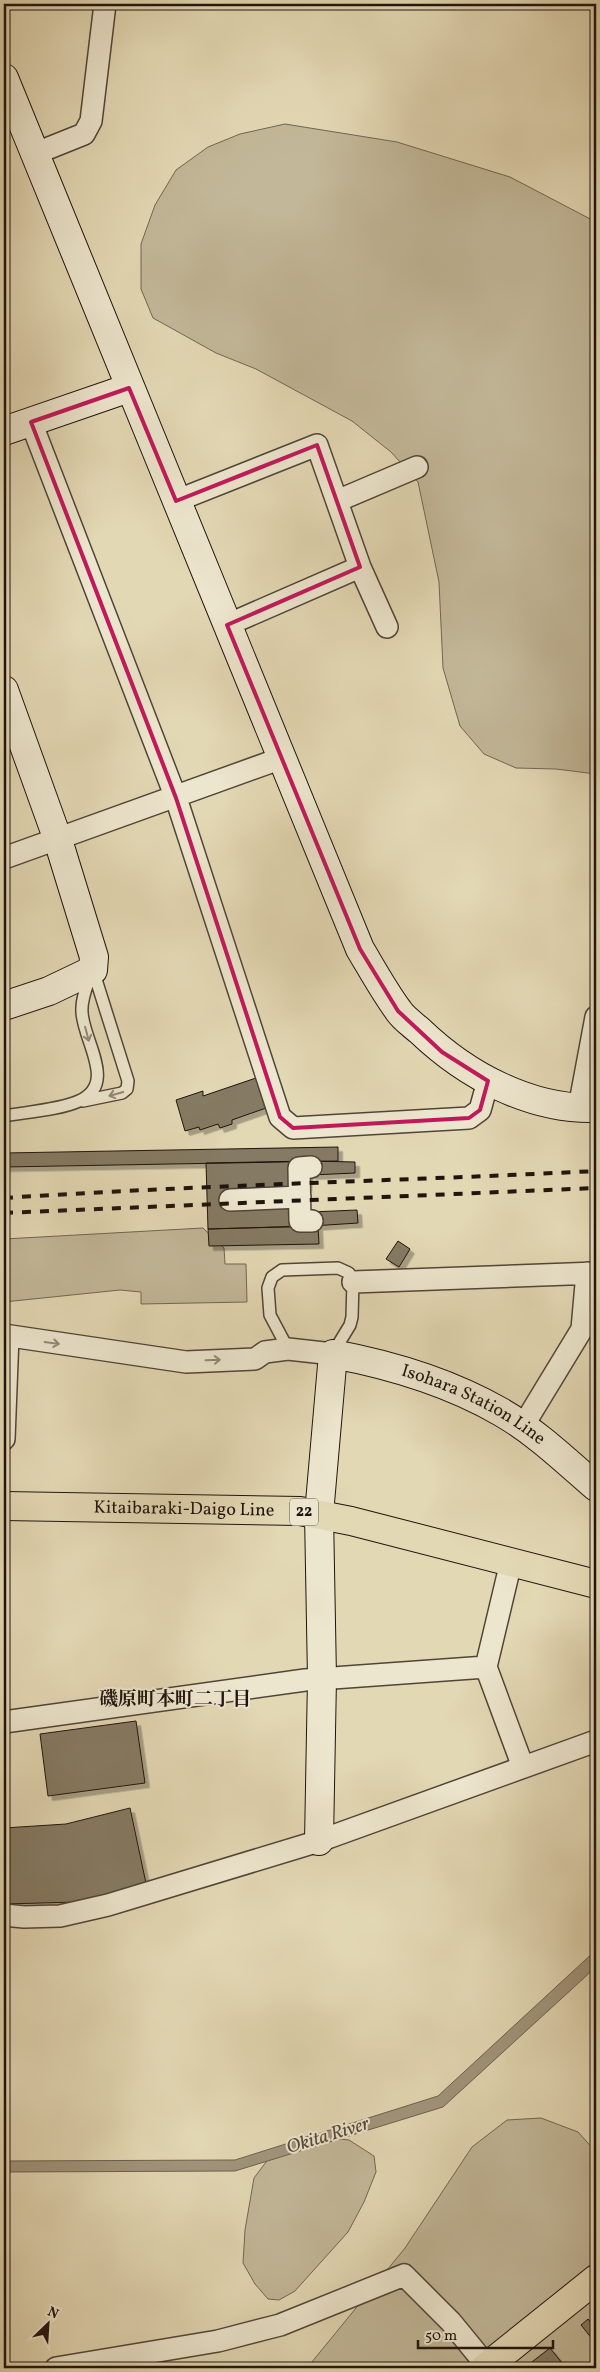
<svg xmlns="http://www.w3.org/2000/svg" width="600" height="2372" viewBox="0 0 600 2372" font-family="Vollkorn,'Noto Serif JP',serif">
<defs>
<filter id="shadow"><feDropShadow dx="4.5" dy="4.5" stdDeviation="0" flood-color="#0004"/></filter>
</defs>
<rect width="100%" height="100%" fill="#e3d8b4"/>
<filter id="stains"><feTurbulence type="fractalNoise" baseFrequency=".004" numOctaves="4"/><feColorMatrix values="0 0 0 0 .2 0 0 0 0 .09 0 0 0 0 .02 0 0 0 .5 -.17"/></filter>
<radialGradient id="worn" r=".72"><stop offset=".6" stop-color="#630" stop-opacity="0"/><stop offset="1" stop-color="#630" stop-opacity=".3"/></radialGradient>
<path fill="#c2b798" stroke="#716653" d="M 285,124 L 397,142 L 510,177 L 596,222 L 596,774 L 556,769 L 516,768 L 484,754 L 460,726 L 443,668 L 439,582 L 418,482 L 391,452 L 352,421 L 256,369 L 216,353 L 153,318 L 141,289 L 141,244 L 155,205 L 176,170 L 208,147 L 240,134 Z
M 203,1228 L 224,1248 L 225,1264 L 246,1264 L 247,1302 L 141,1304 L 141,1292 L 120,1290 L 4,1302 L 4,1239 Z
M 541,2118 L 578,2132 L 596,2152 L 596,2368 L 307,2368 L 405,2248 L 472,2147 L 507,2120 Z
M 308,2136 L 349,2140 L 374,2156 L 376,2172 L 364,2202 L 348,2232 L 295,2291 L 279,2300 L 268,2299 L 255,2284 L 243,2263 L 245,2230 L 254,2178 L 275,2150 Z"/>
<path fill="#a1957c" stroke="#6d6150" d="M 596,1950 L 596,1967 L 443,2107 L 235,2171 L 4,2172 L 4,2161 L 235,2160 L 438,2096 Z"/>
<path fill="#857a64" stroke="#20140e" filter="url(#shadow)" d="M 256,1078 L 266,1108 L 232,1120 L 232,1124 L 220,1128 L 218,1124 L 200,1130 L 199,1127 L 185,1131 L 176,1100 L 203,1091 L 203,1096 Z
M 338,1147 L 338,1161 L 4,1167 L 4,1153 Z
M 310,1161 L 304,1212 L 312,1226 L 208,1229 L 206,1163 Z
M 310,1161 L 355,1162 L 355,1173 L 311,1175 Z
M 357,1210 L 358,1223 L 312,1226 L 311,1212 Z
M 318,1226 L 319,1244 L 209,1246 L 208,1229 Z
M 398,1241 L 410,1249 L 399,1267 L 386,1259 Z
M 136,1721 L 145,1783 L 48,1796 L 40,1734 Z
M 130,1808 L 147,1888 L 77,1902 L 4,1904 L 4,1828 L 66,1824 Z
M 588,2319 L 596,2329 L 596,2338 L 593,2340 L 581,2325 Z
M 550,2348 L 566,2368 L 524,2368 Z"/>
<g fill="none" stroke-linecap="round" stroke-linejoin="round">
<defs>
<path id="lane" d="M 83,1101 L 122,1093 L 127,1089 L 128,1081 L 93,970
M 4,1116 C 26,1112 59,1110 79,1101 C 118,1084 83,1041 82,1012 C 81,999 87,986 91,974
M 288,1349 L 270,1315 L 268,1288 L 272,1277 L 282,1270 L 338,1268 L 349,1273 L 353,1282 L 352,1317 L 350,1325 L 333,1353"/>
<path id="street" d="M 34,154 L 84,134 L 91,121 L 105,4
M 31,422 L 176,798 L 280,1117 L 293,1128 L 469,1118 L 480,1110 L 488,1081
M 176,501 L 317,445 L 360,567 L 227,625
M 337,501 L 417,467
M 360,567 L 387,627
M 4,858 L 282,758
M 579,1108 L 596,1017
M 311,1167 L 299,1168 L 300,1221 L 312,1221
M 230,1200 L 300,1197
M 353,1282 L 596,1273
M 4,1335 L 186,1362 L 255,1359 L 265,1352 L 288,1349 L 333,1354
M 523,1426 L 582,1329 L 587,1273
M 4,1439 L 8,1336
M 511,1562 L 486,1667 L 523,1767
M 4,1722 L 305,1680 L 486,1667
M 4,1915 L 24,1917 L 60,1916 L 108,1905 L 319,1841 L 596,1741
M 56,2368 L 218,2341 L 280,2325 L 404,2275 L 451,2322 L 487,2366"/>
<g id="secondary">
<path d="M 4,78 L 360,949 C 372,969 384,991 398,1010 C 403,1018 412,1024 420,1031 C 466,1075 530,1110 596,1108"/>
<path d="M 4,431 L 129,388"/>
<path d="M 4,690 L 58,840 L 94,957 L 93,970 L 49,991 L 4,1006"/>
<path id="s1" d="M 319,1841 L 322,1678 L 319,1514 L 333,1354 C 392,1365 449,1382 501,1412 C 536,1432 566,1461 596,1487"/>
</g>
<g id="primary">
<path id="s2" d="M 4,1506 L 300,1511 L 351,1521 L 596,1584"/>
</g>
<path id="highway" d="M 485,2368 L 596,2279"/>
</defs>
<use href="#lane" stroke="#514538" stroke-width="14"/>
<use href="#street" stroke="#514538" stroke-width="24"/>
<use href="#secondary" stroke="#20140e" stroke-width="30"/>
<use href="#primary" stroke="#20140e" stroke-width="30"/>
<use href="#highway" stroke="#20140e" stroke-width="30"/>
<use href="#lane" stroke="#ede6ce" stroke-width="11"/>
<use href="#street" stroke="#ede6ce" stroke-width="21"/>
<use href="#secondary" stroke="#ede6ce" stroke-width="28"/>
<use href="#primary" stroke="#e3d8b4" stroke-width="28"/>
<use href="#highway" stroke="#e3d8b4" stroke-width="28"/>
<path stroke="#20140e" stroke-width="4" stroke-dasharray="9 9" stroke-linecap="butt" d="M 4,1198 C 201,1185 399,1181 596,1171
M 4,1213 L 596,1188"/>
</g>
<defs><path id="oneway-shaft" d="M-6 0H5M1.5-3L5.5 0L1.5 3" fill="none" stroke-width="1.6" stroke-linecap="round" stroke-linejoin="round" transform="scale(1.25)"/></defs>
<g stroke="#918878">
<use href="#oneway-shaft" transform="translate(87 1034) rotate(75)"/>
<use href="#oneway-shaft" transform="translate(116 1094) rotate(164)"/>
<use href="#oneway-shaft" transform="translate(52 1343) rotate(8)"/>
<use href="#oneway-shaft" transform="translate(213 1360) rotate(-2)"/>
</g>
<path fill="none" stroke="#c2185b" stroke-width="4" stroke-linejoin="round" d="M 129,388 L 176,501 L 317,445 L 360,567 L 227,625 L 360,949 L 398,1011 L 442,1052 L 488,1081 L 480,1110 L 469,1118 L 293,1128 L 280,1117 L 176,798 L 31,422 Z"/>
<g text-anchor="middle" dominant-baseline="central" stroke-width="4" stroke-linejoin="round" paint-order="stroke">
<rect fill="#ede6ce" stroke="#5e5348" stroke-width="1" x="290" y="1498.5" width="28" height="27" rx="4"/>
<g font-size="16" font-weight="bold" fill="#20140e">
<text x="304" y="1512">22</text>
</g>
<g font-size="18" fill="#20140e" stroke="#ede6ce">
<text stroke="none"><textPath href="#s1" startOffset="638">Isohara Station Line</textPath></text>
<text stroke="none"><textPath href="#s2" startOffset="180">Kitaibaraki-Daigo Line</textPath></text>
</g>
<g font-size="19" font-weight="bold" fill="#20140e" stroke="#ede6ce">
<text x="175" y="1700">磯原町本町二丁目</text>
</g>
<g font-size="19" font-style="italic" fill="#54483a" stroke="#ede6ce">
<text transform="translate(328 2136) rotate(-17)">Okita River</text>
</g>
</g>
<rect width="600" height="2372" fill="none" stroke="#e3d8b4" stroke-width="20"/>
<rect x="5" y="5" width="590" height="2362" fill="none" stroke="#20140e" stroke-width="2.5"/>
<rect x="10" y="10" width="580" height="2352" fill="none" stroke="#20140e"/>
<g transform="translate(48 2324) rotate(25)" stroke="#ede6ce" stroke-width="4" paint-order="stroke">
<path d="M0-4L9 19L0 12L-9 19Z" fill="#20140e"/>
<text y="-8" font-size="14" font-weight="bold" text-anchor="middle" fill="#20140e">N</text>
</g>
<path d="M418 2340v8h135v-8" fill="none" stroke="#20140e" stroke-width="2.5"/>
<text x="425" y="2340" font-size="15" fill="#20140e" stroke="#ede6ce" stroke-width="4" paint-order="stroke">50 m</text>
<rect width="100%" height="100%" filter="url(#stains)"/>
<rect width="100%" height="100%" fill="url(#worn)"/>
</svg>
